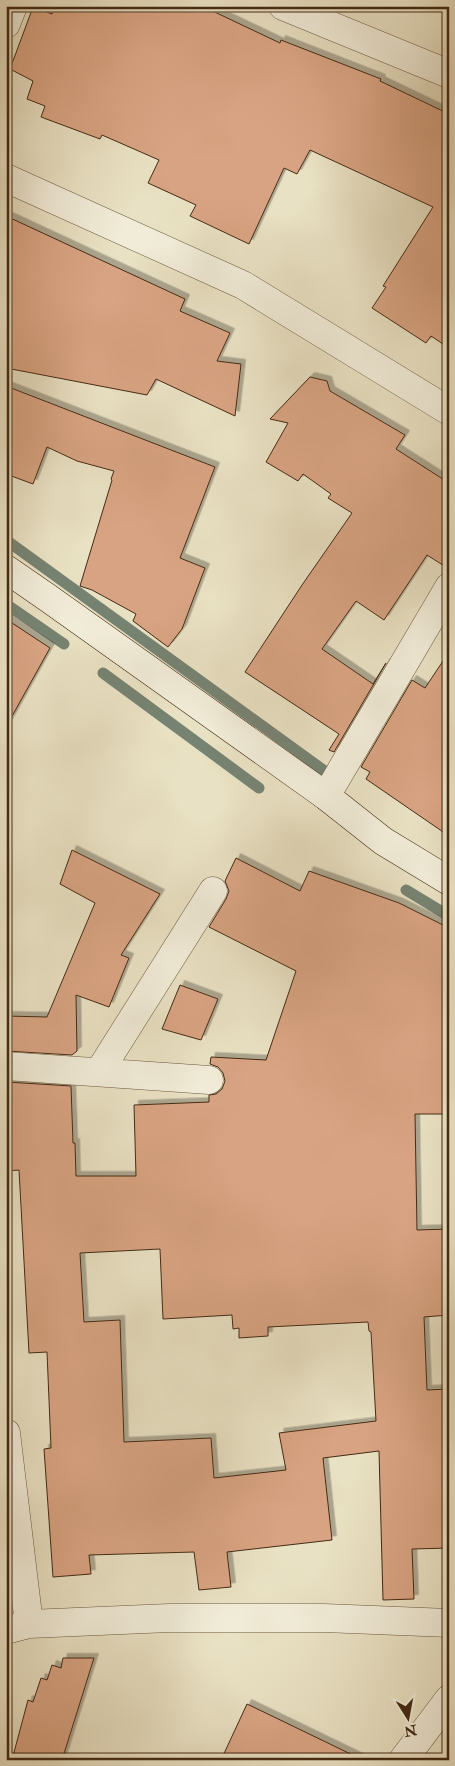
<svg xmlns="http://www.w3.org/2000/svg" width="455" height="1766" viewBox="0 0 455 1766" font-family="'IM FELL Double Pica',serif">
<defs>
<filter id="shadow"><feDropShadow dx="4.5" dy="-4.5" stdDeviation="0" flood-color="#0004"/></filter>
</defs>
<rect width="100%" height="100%" fill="#e9e1c3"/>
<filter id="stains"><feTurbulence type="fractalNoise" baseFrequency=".004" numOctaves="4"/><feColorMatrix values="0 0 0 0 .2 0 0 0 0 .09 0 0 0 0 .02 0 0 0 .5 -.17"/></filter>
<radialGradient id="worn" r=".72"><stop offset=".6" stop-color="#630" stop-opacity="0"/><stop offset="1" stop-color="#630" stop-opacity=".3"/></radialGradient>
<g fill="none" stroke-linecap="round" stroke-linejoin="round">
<path stroke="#768372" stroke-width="11" d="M 6,540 L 326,772
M 6,604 L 64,644
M 103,673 L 259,788
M 406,890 L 449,916"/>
</g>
<path fill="#d8a382" stroke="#442a13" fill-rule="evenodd" filter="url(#shadow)" d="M 56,6 L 202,6 L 280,43 L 281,40 L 381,79 L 380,81 L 449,114 L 449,348 L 431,336 L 426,343 L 372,308 L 386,287 L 383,286 L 433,207 L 310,150 L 297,174 L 284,168 L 249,244 L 190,216 L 196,205 L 148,183 L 159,160 L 102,135 L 100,139 L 41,117 L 45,106 L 27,99 L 33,81 L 10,69 L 33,7 L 52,14 Z
M 6,216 L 185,299 L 180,311 L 230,333 L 217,361 L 241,364 L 235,416 L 156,379 L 147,395 L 6,368 Z
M 310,377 L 327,381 L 330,391 L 405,435 L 396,449 L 449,483 L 449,569 L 427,555 L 384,620 L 356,601 L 322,649 L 373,684 L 386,663 L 334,752 L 329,750 L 339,734 L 245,672 L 302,585 L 352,513 L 328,498 L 331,494 L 303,474 L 298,481 L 266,462 L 288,423 L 270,419 Z
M 6,386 L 215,467 L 180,558 L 205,568 L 182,629 L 168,647 L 133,621 L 136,614 L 92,590 L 80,586 L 112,480 L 111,479 L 114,471 L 77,461 L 47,447 L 33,484 L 6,474 Z
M 6,619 L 50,648 L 6,727 Z
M 449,652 L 449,836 L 366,779 L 370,772 L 361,767 L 412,680 L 425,688 Z
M 72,850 L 160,894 L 121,955 L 129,958 L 109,1007 L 76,995 L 77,1051 L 72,1055 L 6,1051 L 6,1016 L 47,1017 L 95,903 L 60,884 Z
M 236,858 L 300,891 L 309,871 L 399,903 L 449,928 L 449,1114 L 415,1114 L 417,1230 L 449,1229 L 449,1315 L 424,1317 L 427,1390 L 449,1389 L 449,1548 L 412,1549 L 414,1599 L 383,1600 L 379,1451 L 323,1458 L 332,1540 L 227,1552 L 231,1587 L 199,1590 L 194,1552 L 89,1555 L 91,1574 L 53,1577 L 44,1449 L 51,1448 L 47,1352 L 29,1353 L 19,1170 L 6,1171 L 6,1082 L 71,1086 L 73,1143 L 75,1143 L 76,1176 L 136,1176 L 134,1105 L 209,1102 L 209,1095 L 216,1094 L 222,1089 L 225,1081 L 223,1073 L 218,1067 L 210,1064 L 211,1057 L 266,1060 L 296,971 L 209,927 L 226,899 L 229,891 L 225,881 ZM 160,1249 L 163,1319 L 232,1315 L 233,1329 L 239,1328 L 239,1338 L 268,1336 L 268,1327 L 368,1322 L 369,1331 L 371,1332 L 376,1421 L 279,1433 L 286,1470 L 214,1478 L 211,1438 L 124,1442 L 120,1320 L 84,1322 L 80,1253 Z
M 180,985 L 218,999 L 201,1040 L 162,1029 Z
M 63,1658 L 94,1658 L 62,1760 L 12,1760 L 28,1700 L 33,1702 L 41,1678 L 47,1680 L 52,1665 L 61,1668 Z
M 247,1704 L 272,1716 L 363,1760 L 221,1760 Z"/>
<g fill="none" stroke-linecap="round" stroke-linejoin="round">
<defs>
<path id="minor" d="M 283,6 L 449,74
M 6,24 L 13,6
M 6,178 L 243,285 L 449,411
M 326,796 L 449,587
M 6,1066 L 209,1080
M 99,1072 L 213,891
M 6,1433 L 29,1624
M 6,1630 L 29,1624 L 169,1618 L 324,1618 L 449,1623
M 403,1760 L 449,1699"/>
<path id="secondary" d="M 6,569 L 48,598 L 326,796 L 383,841 L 449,881"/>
</defs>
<use href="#minor" stroke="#6d583f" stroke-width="29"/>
<use href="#secondary" stroke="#442a13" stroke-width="29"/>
<use href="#minor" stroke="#f1ecd8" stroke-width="28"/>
<use href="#secondary" stroke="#f1ecd8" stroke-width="28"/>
</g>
<rect width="455" height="1766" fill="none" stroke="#e9e1c3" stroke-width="25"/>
<rect x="8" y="8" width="440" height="1751" fill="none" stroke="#442a13" stroke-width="2.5"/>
<rect x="12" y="12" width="430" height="1741" fill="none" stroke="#442a13"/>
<g transform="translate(408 1718) rotate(169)" stroke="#f1ecd8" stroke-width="4" paint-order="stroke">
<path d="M0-4L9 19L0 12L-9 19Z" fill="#442a13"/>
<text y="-8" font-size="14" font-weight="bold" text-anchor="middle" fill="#442a13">N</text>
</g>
<rect width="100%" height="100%" filter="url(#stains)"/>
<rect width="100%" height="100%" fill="url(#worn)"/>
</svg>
